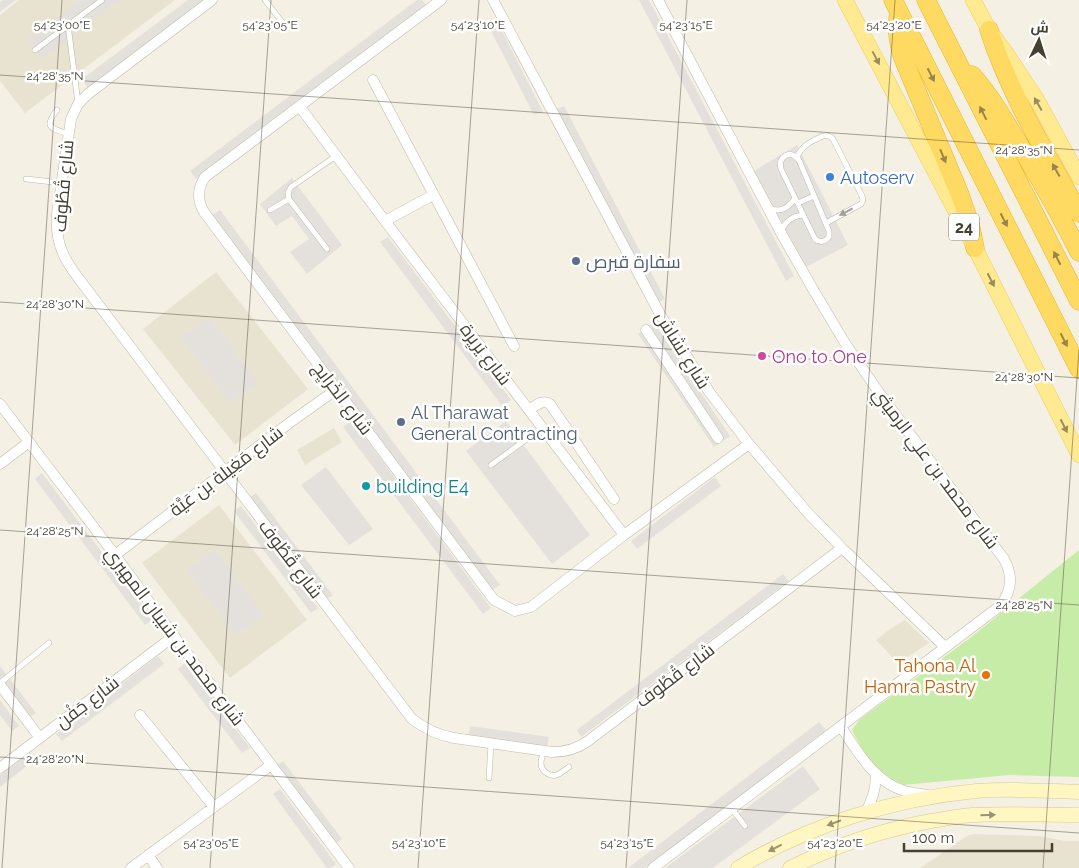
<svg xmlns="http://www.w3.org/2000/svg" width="1079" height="868" viewBox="0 0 1079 868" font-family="Raleway,Cairo,sans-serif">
<rect width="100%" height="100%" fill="#f4f0e4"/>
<path fill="#e8e3d1" d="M 19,0 L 175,0 L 25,113 L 0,81 L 0,15 Z
M 216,272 L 308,389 L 235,445 L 143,329 Z
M 334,428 L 342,442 L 305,465 L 297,450 Z
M 219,505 L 307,620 L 230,678 L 142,563 Z
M 905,620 L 929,643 L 898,663 L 876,640 L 890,629 Z
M 974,834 L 1039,836 L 1065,841 L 1079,841 L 1079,868 L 920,868 L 967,836 Z"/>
<path fill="#c7eca8" d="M 1079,550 L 1079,777 L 1009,775 L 903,785 C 900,784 895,784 892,783 C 879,778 858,743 852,730 L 859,720 L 970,638 Z"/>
<path fill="#e4e1dd" d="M 3,0 L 16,0 L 0,12 L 0,2 Z
M 80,0 L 121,0 L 41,59 L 28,40 Z
M 188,0 L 205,0 L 88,88 L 82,79 Z
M 417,0 L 422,0 L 426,5 L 196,179 L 190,171 Z
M 639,0 L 649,0 L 794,276 L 786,281 Z
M 497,21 L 543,112 L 534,115 L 488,25 Z
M 564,106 L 665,299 L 657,303 L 556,109 Z
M 797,145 L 848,245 L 806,267 L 754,171 Z
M 292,178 L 342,245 L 307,274 L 290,252 L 309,239 L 292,216 L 276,226 L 260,204 Z
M 220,210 L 500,585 L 492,590 L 211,216 Z
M 388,237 L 511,400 L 502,406 L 380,242 Z
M 209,317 L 258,382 L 230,403 L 181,338 Z
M 654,323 L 730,436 L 714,447 L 638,334 Z
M 352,420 L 491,608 L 483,614 L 343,427 Z
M 506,421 L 590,535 L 552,564 L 466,451 Z
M 326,467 L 373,529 L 349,545 L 301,485 Z
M 42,473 L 153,620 L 145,625 L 35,479 Z
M 715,477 L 721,486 L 637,549 L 631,541 Z
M 256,493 L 333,595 L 326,600 L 249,498 Z
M 241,506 L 318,608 L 311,613 L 234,511 Z
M 215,550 L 264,614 L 236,635 L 187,571 Z
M 783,574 L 789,581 L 581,737 L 577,730 Z
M 158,656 L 164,664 L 62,741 L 56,734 Z
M 185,663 L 250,748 L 242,753 L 178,669 Z
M 0,666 L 36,713 L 29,718 L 0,680 Z
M 0,700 L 19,726 L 12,731 L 0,715 Z
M 819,722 L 826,730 L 645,868 L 628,868 Z
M 470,726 L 549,737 L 547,747 L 469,735 Z
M 30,752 L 36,759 L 0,787 L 0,775 Z
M 283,761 L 342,839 L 334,845 L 276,766 Z
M 803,766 L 820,789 L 713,868 L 665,868 Z
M 280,789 L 336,864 L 331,868 L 327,868 L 273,794 Z"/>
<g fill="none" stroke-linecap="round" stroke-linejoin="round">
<defs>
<path id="lane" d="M 265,0 L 282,22
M 68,25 L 78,103
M 35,50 L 102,0
M 57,110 C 43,128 51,128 68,134
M 790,154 L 793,155 L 799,160 L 829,231 L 829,237 C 825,242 820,243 815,239 L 781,169 C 779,161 782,156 790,154 Z
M 797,157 C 802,145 812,141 823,136 C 828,135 832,136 834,141 L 862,196 L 863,200 L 861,204 L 826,223
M 26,179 L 62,183
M 798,203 L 814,196
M 769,208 C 780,213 789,208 795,198
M 270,210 L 289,199
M 781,232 C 785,221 792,216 803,215
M 327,249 L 289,199 L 288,193 L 291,187 L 336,156
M 491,465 L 542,428
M 0,683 L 49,643
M 543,751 C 543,755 541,759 541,763 C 541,772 551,778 559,774 C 562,772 566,769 569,767
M 489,778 L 491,744
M 732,809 L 745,826"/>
<path id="street" d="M 212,0 L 88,94 L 78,104 L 71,119 L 57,214 C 54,254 73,270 95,300 L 412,719 C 425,729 438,735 454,738 L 552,752 C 566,752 577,749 588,741 L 842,548
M 441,0 L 205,177 C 197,189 197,200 204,212 L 494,600 L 515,611 L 531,607 L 624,535 L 749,444
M 493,0 L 661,316 L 710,393 L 749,444 L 808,513 L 842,548 L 945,647
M 373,80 L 514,346
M 300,107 L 385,221 L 624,535
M 385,221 L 433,195
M 646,330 L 718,438
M 0,404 L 115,555 L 174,636 L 349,868
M 529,410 C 535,406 542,399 550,404 L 614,499
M 0,464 L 29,442
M 115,555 L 292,421 L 337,389
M 0,685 L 40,738
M 140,715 L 214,807
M 841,727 C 858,752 874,782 905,791 C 913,793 921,794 928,795
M 0,768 L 174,636
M 865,813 C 873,800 876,789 876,774
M 148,855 L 157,868
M 131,868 L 271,765
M 653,868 L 1000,606 C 1012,591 1013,575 1004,559 L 880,394 L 845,343 L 814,291 L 781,233 L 658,0"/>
<path id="secondary" d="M 738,868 C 809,825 893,799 976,791 C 1010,788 1045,791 1079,792
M 790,868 C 834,846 882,830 931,821 C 944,819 958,816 972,815 C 1008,813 1043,815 1079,815"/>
<path id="primary" d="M 845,0 L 975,248 L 1079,455
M 973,0 L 989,30 L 1006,53 L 1037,100 L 1079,177"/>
<path id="highway" d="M 893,0 L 1079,369
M 926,0 L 1079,301
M 899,12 C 896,29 898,41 903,58 L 960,195 L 970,224 L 975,248
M 989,30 C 1010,95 1046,153 1079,213
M 972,75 C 990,95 1003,118 1017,141 C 1039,177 1060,214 1079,252"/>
</defs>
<use href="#lane" stroke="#c0b9a6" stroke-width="6"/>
<use href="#street" stroke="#c0b9a6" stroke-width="11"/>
<use href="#secondary" stroke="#d7cb8f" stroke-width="15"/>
<use href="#primary" stroke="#eecf58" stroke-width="16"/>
<use href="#highway" stroke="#ebb527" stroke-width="19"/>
<use href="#lane" stroke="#fff" stroke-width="5"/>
<use href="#street" stroke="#fff" stroke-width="10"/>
<use href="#secondary" stroke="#fff6c2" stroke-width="14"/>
<use href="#primary" stroke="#ffea91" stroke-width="15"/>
<use href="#highway" stroke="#ffda63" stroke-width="18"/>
</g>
<defs><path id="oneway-solid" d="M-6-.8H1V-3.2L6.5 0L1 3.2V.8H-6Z" transform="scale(1.25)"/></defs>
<g fill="#998c5d">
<use href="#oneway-solid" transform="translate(876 58) rotate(62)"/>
<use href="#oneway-solid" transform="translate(1038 104) rotate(-120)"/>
<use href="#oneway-solid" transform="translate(991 280) rotate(63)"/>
<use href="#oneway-solid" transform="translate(1064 426) rotate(63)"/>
</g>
<g fill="#998549">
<use href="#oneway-solid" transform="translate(931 75) rotate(63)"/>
<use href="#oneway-solid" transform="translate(983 113) rotate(-117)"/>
<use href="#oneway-solid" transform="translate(943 156) rotate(67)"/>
<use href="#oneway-solid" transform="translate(1056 170) rotate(-119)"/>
<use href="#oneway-solid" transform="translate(1004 220) rotate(63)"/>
<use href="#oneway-solid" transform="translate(1057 258) rotate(-117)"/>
<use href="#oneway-solid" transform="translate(1064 340) rotate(63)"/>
</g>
<use fill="#a2a099" href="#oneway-solid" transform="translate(846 212) rotate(152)"/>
<g fill="#999273">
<use href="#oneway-solid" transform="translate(988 815) rotate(-2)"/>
<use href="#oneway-solid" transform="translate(834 823) rotate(160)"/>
<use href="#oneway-solid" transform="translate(775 848) rotate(153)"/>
</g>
<path fill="none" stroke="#464033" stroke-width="1" stroke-opacity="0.45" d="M 0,75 L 1079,150M 0,302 L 1079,378M 0,530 L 1079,605M 0,757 L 1079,833M 2,868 L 62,0M 210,868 L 271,0M 418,868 L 479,0M 626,868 L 687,0M 835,868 L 895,0M 1043,868 L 1079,349"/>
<circle fill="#3f7fe0" stroke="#fff" stroke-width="2" cx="830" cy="177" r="5"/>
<g fill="#5c6f8a" stroke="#fff" stroke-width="2">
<circle cx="576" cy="261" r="5"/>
<circle cx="401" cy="422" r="5"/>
</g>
<circle fill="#d1479c" stroke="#fff" stroke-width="2" cx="762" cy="356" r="5"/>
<circle fill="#0f9aa8" stroke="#fff" stroke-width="2" cx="366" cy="486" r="5"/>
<circle fill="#e8710a" stroke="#fff" stroke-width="2" cx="986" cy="675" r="5"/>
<g text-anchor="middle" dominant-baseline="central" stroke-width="5" stroke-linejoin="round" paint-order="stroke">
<rect fill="#fff" stroke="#7e7970" stroke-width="1" x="949" y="213.5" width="30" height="27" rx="4"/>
<g font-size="16" font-weight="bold" fill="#464033">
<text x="964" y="227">24</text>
</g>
<g font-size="18" fill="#366cbe" stroke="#fff" text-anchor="start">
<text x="840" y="177">Autoserv</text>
</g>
<g font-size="18" fill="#464033" stroke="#fff">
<text transform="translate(63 186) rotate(-85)">شارع قُطُوف</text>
<text transform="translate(683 350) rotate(58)">شارع نشاش</text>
<text transform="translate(486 354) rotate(53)">شارع يَريِرة</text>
<text transform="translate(343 398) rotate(53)">شارع الخَرايِج</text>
<text transform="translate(936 468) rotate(53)">شارع محمد بن علي الرميثي</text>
<text transform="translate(226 471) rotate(-37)">شارع مَغِيلة بن عَيَّة</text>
<text transform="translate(291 559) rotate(53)">شارع قُطُوف</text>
<text transform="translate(175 636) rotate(53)">شارع محمد بن شيبان المهيري</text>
<text transform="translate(675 675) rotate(-37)">شارع قُطُوف</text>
<text transform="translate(87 702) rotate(-37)">شارع جَفْن</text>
</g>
<g font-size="18" fill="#4e5e75" stroke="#fff" text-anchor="start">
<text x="586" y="261">سفارة قبرص</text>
<text x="411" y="412">Al Tharawat<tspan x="411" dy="21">General Contracting</tspan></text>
</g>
<g font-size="18" fill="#b23c85" stroke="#fff" text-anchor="start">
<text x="772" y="356">Ono to One</text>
</g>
<g font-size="18" fill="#0d838f" stroke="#fff" text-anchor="start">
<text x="376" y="486">building E4</text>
</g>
<g font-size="18" fill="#c56008" stroke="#fff" text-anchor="end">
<text x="976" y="665">Tahona Al<tspan x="976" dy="21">Hamra Pastry</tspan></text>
</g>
</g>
<g font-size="12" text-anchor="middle" fill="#464033" stroke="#fff" stroke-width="5" stroke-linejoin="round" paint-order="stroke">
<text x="62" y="29">54°23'00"E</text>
<text x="270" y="29">54°23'05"E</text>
<text x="478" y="29">54°23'10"E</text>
<text x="686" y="29">54°23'15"E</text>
<text x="894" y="29">54°23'20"E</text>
<text x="55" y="80">24°28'35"N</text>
<text x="1024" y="154">24°28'35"N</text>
<text x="55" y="308">24°28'30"N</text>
<text x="1024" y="381">24°28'30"N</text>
<text x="55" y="535">24°28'25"N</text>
<text x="1024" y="609">24°28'25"N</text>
<text x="55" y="763">24°28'20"N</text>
<text x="211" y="847">54°23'05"E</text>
<text x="419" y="847">54°23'10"E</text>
<text x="627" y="847">54°23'15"E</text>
<text x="835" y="847">54°23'20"E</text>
</g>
<g transform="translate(1039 40) rotate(4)" stroke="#ffffff" stroke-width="4" paint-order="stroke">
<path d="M0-4L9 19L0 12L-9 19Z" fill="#464033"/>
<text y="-8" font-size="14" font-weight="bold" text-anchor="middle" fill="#464033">ش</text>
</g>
<path d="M904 843v8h148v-8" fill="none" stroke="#464033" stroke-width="2.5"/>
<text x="912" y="843" font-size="15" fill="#464033" stroke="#ffffff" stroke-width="4" paint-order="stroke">100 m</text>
</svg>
